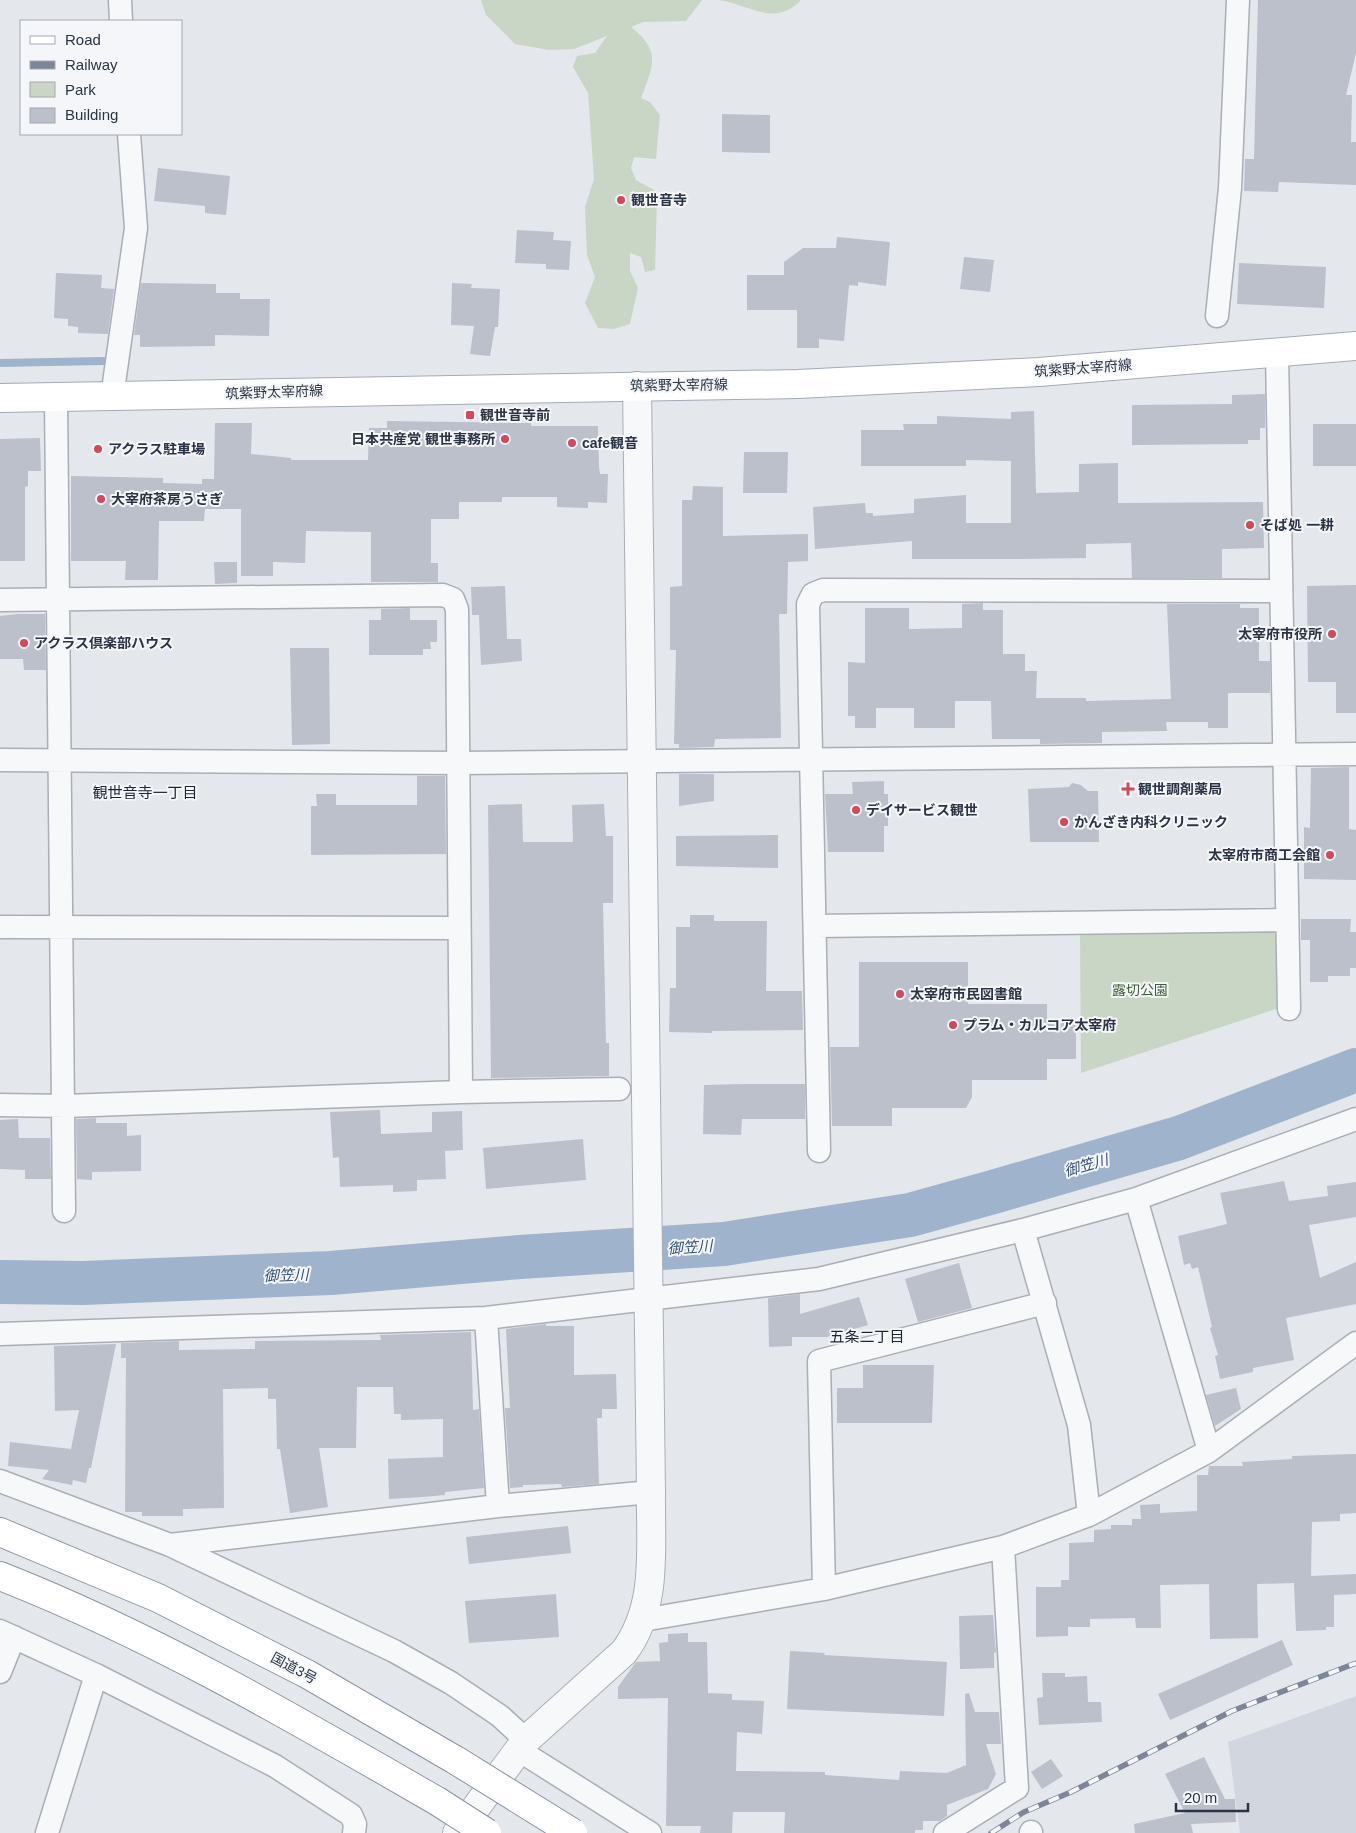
<svg xmlns="http://www.w3.org/2000/svg" width="1356" height="1833" viewBox="0 0 1356 1833" font-family="Helvetica,'Noto Sans JP',sans-serif">
<rect width="100%" height="100%" fill="#e4e7ec"/>
<path fill="#d2d6de" d="M 1356,1696 L 1356,1833 L 1240,1833 L 1228,1742 Z"/>
<path fill="#c9d6c5" d="M 481,0 L 702,0 L 686,21 L 643,22 L 631,27 C 662,51 653,66 641,98 L 650,102 L 660,115 L 656,159 L 634,157 L 631,168 L 636,180 L 654,190 L 657,199 L 655,270 L 645,272 L 641,257 L 630,253 L 630,271 L 638,288 L 630,324 L 614,329 L 598,328 L 585,303 L 595,277 L 587,255 L 585,207 L 594,179 L 588,93 L 573,67 L 577,56 L 595,53 L 607,36 L 574,49 L 549,50 L 515,44 L 486,15 Z
M 719,0 L 801,0 C 775,28 748,4 719,0 Z
M 1270,927 L 1281,938 L 1282,1007 L 1081,1073 L 1080,932 Z"/>
<g fill="none" stroke-linecap="round" stroke-linejoin="round">
<path stroke="#9fb4cc" stroke-width="8" d="M 0,363 L 103,361"/>
<path stroke="#9fb4cc" stroke-width="44" d="M 0,1282 L 83,1283 L 331,1273 L 520,1257 L 724,1244 L 910,1215 L 993,1192 L 1179,1138 L 1356,1070"/>
</g>
<path fill="#bbc0ca" d="M 1258,0 L 1356,0 L 1356,53 L 1346,95 L 1352,95 L 1351,142 L 1356,142 L 1356,185 L 1279,182 L 1278,192 L 1244,191 L 1245,159 L 1254,159 Z
M 722,114 L 770,115 L 770,153 L 722,152 Z
M 158,168 L 230,176 L 226,215 L 205,213 L 205,206 L 154,201 Z
M 517,230 L 554,232 L 553,240 L 571,241 L 569,270 L 546,269 L 546,264 L 515,263 Z
M 837,237 L 890,242 L 886,286 L 858,282 L 858,286 L 849,285 L 844,341 L 819,339 L 819,348 L 797,348 L 797,310 L 747,310 L 747,275 L 784,275 L 784,262 L 803,248 L 836,248 Z
M 964,257 L 994,260 L 990,292 L 960,289 Z
M 1239,263 L 1326,267 L 1324,308 L 1237,304 Z
M 56,273 L 102,275 L 101,288 L 114,289 L 108,334 L 78,333 L 78,327 L 68,326 L 68,319 L 54,318 Z
M 141,283 L 216,284 L 216,293 L 240,293 L 240,299 L 270,299 L 269,336 L 215,335 L 215,346 L 140,347 L 140,335 L 134,335 Z
M 452,283 L 472,284 L 471,288 L 500,289 L 498,327 L 495,327 L 490,356 L 470,354 L 474,326 L 451,325 Z
M 1265,394 L 1265,428 L 1260,428 L 1260,440 L 1248,440 L 1248,444 L 1132,445 L 1132,405 L 1232,404 L 1232,395 Z
M 1034,411 L 1036,493 L 1079,492 L 1079,464 L 1118,463 L 1118,503 L 1263,502 L 1264,548 L 1222,549 L 1222,578 L 1132,578 L 1131,543 L 1086,544 L 1086,558 L 1021,559 L 912,559 L 912,541 L 815,549 L 813,507 L 865,503 L 866,513 L 873,513 L 873,516 L 914,513 L 914,499 L 966,495 L 966,523 L 1011,523 L 1011,461 L 966,460 L 966,466 L 861,466 L 861,430 L 904,430 L 903,424 L 937,424 L 937,416 L 1011,419 L 1011,412 Z
M 387,421 L 531,423 L 531,426 L 598,426 L 599,467 L 600,474 L 608,474 L 607,503 L 588,502 L 588,508 L 557,507 L 557,497 L 502,497 L 502,502 L 459,502 L 459,519 L 431,519 L 431,563 L 438,563 L 438,582 L 371,582 L 371,532 L 306,531 L 305,563 L 273,562 L 273,576 L 241,576 L 241,509 L 205,509 L 204,521 L 159,521 L 158,580 L 125,580 L 126,561 L 71,561 L 71,476 L 163,478 L 163,483 L 202,484 L 202,479 L 214,479 L 215,423 L 252,423 L 251,454 L 291,458 L 291,460 L 368,460 L 369,428 L 387,428 Z
M 1313,424 L 1356,424 L 1356,466 L 1313,466 Z
M 40,438 L 41,471 L 28,471 L 28,486 L 25,487 L 25,561 L 0,561 L 0,439 Z
M 744,452 L 788,452 L 787,493 L 743,493 Z
M 693,486 L 723,487 L 723,536 L 808,534 L 808,561 L 788,562 L 787,614 L 779,614 L 781,738 L 715,739 L 714,747 L 679,748 L 679,744 L 674,744 L 676,650 L 670,650 L 670,587 L 682,586 L 682,500 L 692,500 Z
M 214,562 L 237,562 L 237,583 L 215,584 Z
M 1356,585 L 1356,713 L 1336,713 L 1336,682 L 1308,682 L 1307,586 Z
M 505,586 L 507,639 L 521,639 L 522,661 L 481,665 L 479,615 L 472,615 L 471,587 Z
M 983,603 L 983,610 L 1003,610 L 1003,654 L 1025,654 L 1025,671 L 1037,671 L 1036,698 L 1086,698 L 1086,701 L 1171,699 L 1167,604 L 1240,604 L 1240,608 L 1259,608 L 1259,661 L 1270,661 L 1270,693 L 1228,693 L 1228,728 L 1208,728 L 1208,722 L 1166,722 L 1167,731 L 1102,732 L 1102,743 L 1040,744 L 1040,739 L 992,739 L 991,701 L 955,701 L 955,728 L 914,728 L 914,708 L 876,708 L 876,728 L 855,728 L 855,716 L 848,716 L 848,662 L 865,663 L 865,608 L 909,608 L 909,629 L 962,628 L 962,604 Z
M 410,608 L 410,620 L 437,620 L 437,642 L 430,642 L 431,649 L 423,649 L 423,655 L 369,655 L 369,620 L 381,620 L 381,609 Z
M 18,614 L 45,614 L 46,670 L 24,670 L 23,659 L 0,659 L 0,616 Z
M 290,648 L 329,648 L 330,744 L 292,745 Z
M 1349,767 L 1349,829 L 1356,830 L 1356,880 L 1304,879 L 1304,827 L 1310,828 L 1311,768 Z
M 679,774 L 714,774 L 714,801 L 679,806 Z
M 417,776 L 445,776 L 446,854 L 311,855 L 311,806 L 317,806 L 316,794 L 336,794 L 336,805 L 417,805 Z
M 884,781 L 884,794 L 888,794 L 888,826 L 884,826 L 884,852 L 828,852 L 825,794 L 853,794 L 852,782 Z
M 1072,783 L 1081,785 L 1088,791 L 1098,791 L 1099,842 L 1030,842 L 1028,789 L 1069,787 Z
M 522,804 L 523,842 L 573,842 L 572,805 L 604,804 L 606,836 L 613,836 L 613,903 L 603,903 L 606,1043 L 609,1043 L 609,1076 L 491,1078 L 488,805 Z
M 778,835 L 778,868 L 676,866 L 676,836 Z
M 690,915 L 714,915 L 714,921 L 767,921 L 766,991 L 802,991 L 803,1030 L 712,1031 L 712,1033 L 669,1032 L 670,988 L 676,988 L 676,927 L 690,927 Z
M 1301,919 L 1351,919 L 1350,932 L 1356,932 L 1356,968 L 1350,968 L 1350,976 L 1328,976 L 1328,982 L 1310,982 L 1310,940 L 1301,940 Z
M 859,962 L 968,962 L 968,1004 L 1047,1004 L 1047,1023 L 1076,1023 L 1076,1059 L 1047,1059 L 1047,1080 L 972,1080 L 972,1097 L 966,1108 L 892,1108 L 892,1126 L 832,1126 L 830,1047 L 859,1047 Z
M 746,1084 L 805,1084 L 805,1119 L 742,1119 L 741,1135 L 703,1134 L 704,1085 Z
M 380,1110 L 381,1134 L 432,1132 L 432,1112 L 462,1111 L 463,1150 L 445,1151 L 446,1179 L 417,1180 L 417,1191 L 393,1192 L 393,1185 L 340,1187 L 339,1157 L 333,1158 L 330,1112 Z
M 96,1118 L 96,1123 L 127,1123 L 127,1136 L 141,1135 L 141,1171 L 92,1172 L 92,1180 L 77,1179 L 76,1119 Z
M 18,1119 L 19,1138 L 50,1138 L 51,1179 L 25,1179 L 25,1170 L 0,1169 L 0,1120 Z
M 583,1139 L 586,1180 L 486,1189 L 483,1148 Z
M 1284,1181 L 1289,1201 L 1328,1196 L 1327,1186 L 1356,1182 L 1356,1217 L 1309,1225 L 1320,1278 L 1356,1262 L 1356,1304 L 1286,1318 L 1294,1360 L 1253,1368 L 1253,1372 L 1220,1379 L 1215,1356 L 1218,1355 L 1210,1328 L 1212,1327 L 1198,1267 L 1192,1269 L 1190,1263 L 1184,1265 L 1178,1236 L 1227,1224 L 1220,1193 Z
M 959,1263 L 972,1308 L 918,1322 L 905,1279 Z
M 800,1294 L 800,1314 L 859,1297 L 868,1325 L 827,1337 L 792,1337 L 792,1346 L 769,1347 L 768,1298 Z
M 546,1324 L 546,1326 L 574,1326 L 574,1375 L 616,1374 L 617,1409 L 602,1409 L 602,1418 L 597,1418 L 599,1484 L 562,1487 L 561,1484 L 523,1485 L 523,1487 L 510,1488 L 505,1408 L 510,1408 L 506,1329 Z
M 471,1332 L 473,1410 L 479,1409 L 484,1488 L 445,1492 L 445,1495 L 423,1497 L 389,1499 L 388,1459 L 443,1457 L 443,1419 L 401,1420 L 401,1414 L 394,1414 L 393,1387 L 357,1387 L 356,1448 L 319,1448 L 328,1507 L 290,1513 L 280,1449 L 277,1449 L 276,1399 L 268,1399 L 268,1388 L 223,1389 L 224,1508 L 183,1509 L 183,1516 L 142,1516 L 142,1512 L 125,1512 L 126,1358 L 121,1358 L 121,1343 L 179,1341 L 179,1350 L 255,1349 L 255,1341 L 381,1340 L 380,1335 Z
M 116,1344 L 91,1468 L 89,1468 L 86,1483 L 73,1480 L 72,1485 L 42,1479 L 49,1470 L 8,1466 L 10,1442 L 71,1449 L 79,1410 L 55,1411 L 54,1346 Z
M 863,1365 L 934,1365 L 932,1423 L 837,1423 L 837,1388 L 863,1388 Z
M 1236,1388 L 1241,1409 L 1215,1426 L 1206,1395 Z
M 1356,1454 L 1356,1513 L 1340,1514 L 1340,1521 L 1312,1522 L 1311,1576 L 1356,1574 L 1356,1594 L 1334,1595 L 1334,1627 L 1326,1627 L 1326,1630 L 1296,1631 L 1294,1583 L 1257,1584 L 1258,1638 L 1210,1639 L 1209,1584 L 1160,1585 L 1161,1628 L 1136,1628 L 1135,1618 L 1090,1619 L 1090,1627 L 1068,1627 L 1068,1636 L 1036,1637 L 1036,1587 L 1061,1587 L 1061,1580 L 1069,1580 L 1069,1543 L 1094,1542 L 1094,1530 L 1111,1529 L 1111,1525 L 1132,1525 L 1132,1519 L 1141,1519 L 1140,1505 L 1160,1504 L 1160,1513 L 1197,1511 L 1197,1475 L 1208,1475 L 1209,1466 L 1243,1466 L 1242,1462 L 1292,1459 L 1292,1456 Z
M 568,1526 L 571,1553 L 469,1564 L 466,1537 Z
M 556,1594 L 559,1637 L 469,1643 L 465,1601 Z
M 993,1615 L 996,1652 L 994,1653 L 994,1668 L 960,1669 L 959,1616 Z
M 688,1633 L 688,1642 L 707,1642 L 708,1693 L 732,1694 L 732,1700 L 764,1701 L 762,1734 L 737,1732 L 736,1771 L 825,1772 L 825,1775 L 899,1780 L 900,1771 L 947,1773 L 966,1765 L 965,1694 L 969,1693 L 975,1712 L 999,1712 L 1001,1744 L 986,1744 L 996,1774 L 988,1789 L 947,1805 L 947,1816 L 940,1821 L 923,1821 L 923,1830 L 915,1830 L 915,1833 L 784,1833 L 785,1812 L 733,1812 L 732,1833 L 700,1833 L 701,1826 L 666,1826 L 668,1698 L 618,1699 L 618,1687 L 636,1662 L 660,1661 L 659,1643 L 668,1642 L 668,1634 Z
M 1282,1640 L 1293,1665 L 1170,1720 L 1158,1694 Z
M 790,1651 L 825,1653 L 824,1655 L 947,1662 L 944,1716 L 787,1709 Z
M 1042,1673 L 1065,1673 L 1065,1677 L 1087,1676 L 1088,1702 L 1101,1702 L 1102,1722 L 1039,1725 L 1037,1698 L 1043,1697 Z
M 1204,1757 L 1225,1799 L 1235,1799 L 1236,1822 L 1191,1824 L 1193,1833 L 1135,1833 L 1134,1824 L 1185,1813 L 1165,1774 Z
M 1051,1759 L 1063,1776 L 1042,1789 L 1031,1772 Z"/>
<g fill="none" stroke-linecap="round" stroke-linejoin="round">
<defs>
<path id="minor" d="M 120,0 L 121,21
M 1217,316 L 1230,188 L 1238,0
M 1277,353 L 1289,1009
M 112,397 L 136,228 L 129,134
M 56,398 L 64,1211
M 0,600 L 443,595 L 453,599 L 457,609 L 461,1092
M 0,760 L 459,763 L 1356,754
M 816,926 L 1287,920
M 0,927 L 459,928
M 0,1105 L 65,1106 L 461,1092 L 619,1089
M 819,1151 L 808,604 L 813,594 L 823,590 L 1280,591
M 1136,1199 L 1209,1451
M 1023,1230 L 1079,1425 L 1089,1515
M 486,1318 L 498,1506
M 0,1334 L 486,1318 L 819,1279 L 1023,1230 L 1136,1199 L 1356,1119
M 0,1481 L 170,1545 L 394,1651 L 451,1683 L 500,1716 L 526,1740
M 170,1545 L 498,1506 L 651,1492
M 824,1589 L 819,1361 L 1045,1303
M 643,1620 L 824,1589 L 1003,1547 L 1089,1515 L 1209,1451 L 1356,1343
M 0,1631 L 96,1675 L 275,1766 L 351,1815 L 355,1824 L 354,1833
M 0,1672 L 14,1637
M 517,1749 L 650,1833
M 1031,1832 L 1031,1833
M 47,1833 L 96,1675
M 945,1833 L 1017,1788 L 1003,1547"/>
<path id="tertiary" d="M 457,1833 L 526,1740 L 624,1652 C 659,1605 650,1548 651,1492 L 637,386"/>
<path id="primary" d="M 0,398 L 798,384 L 1039,372 L 1356,346"/>
<path id="trunk" d="M 0,1532 L 158,1598 L 307,1674 L 457,1761
M 0,1576 C 153,1636 295,1719 437,1801"/>
</defs>
<use href="#minor" stroke="#a9aeb7" stroke-width="25"/>
<use href="#tertiary" stroke="#a9aeb7" stroke-width="30"/>
<use href="#primary" stroke="#a3abb8" stroke-width="30"/>
<use href="#trunk" stroke="#8b94a3" stroke-width="30"/>
<use href="#minor" stroke="#f7f8fa" stroke-width="22"/>
<use href="#tertiary" stroke="#f7f8fa" stroke-width="28"/>
<use href="#primary" stroke="#fff" stroke-width="28"/>
<use href="#trunk" stroke="#fff" stroke-width="28"/>
<defs>
<path id="rail" d="M 991,1833 L 1024,1812 L 1071,1792 L 1232,1711 L 1356,1663"/>
</defs>
<use href="#rail" stroke="#7d8696" stroke-width="5.5"/>
<use href="#rail" stroke="#f4f6f9" stroke-width="4" stroke-dasharray="11" stroke-linecap="butt"/>
<defs>
<path id="trunk-bridge" d="M 457,1761 L 573,1833
M 437,1801 L 487,1833"/>
</defs>
<use href="#trunk-bridge" stroke="#8b94a3" stroke-width="30" stroke-linecap="butt"/>
<use href="#trunk-bridge" stroke="#fff" stroke-width="28"/>
</g>
<g fill="#d1495b" stroke="#f4f6f9" stroke-width="2">
<circle cx="621" cy="200" r="5"/>
<rect x="465" y="410" width="10" height="10" rx="2.5"/>
<circle cx="505" cy="439" r="5"/>
<circle cx="572" cy="443" r="5"/>
<circle cx="98" cy="449" r="5"/>
<circle cx="101" cy="499" r="5"/>
<circle cx="1250" cy="525" r="5"/>
<circle cx="1332" cy="634" r="5"/>
<circle cx="24" cy="643" r="5"/>
<path d="M1125.5 781.5h5v5h5v5h-5v5h-5v-5h-5v-5h5z"/>
<circle cx="856" cy="810" r="5"/>
<circle cx="1064" cy="822" r="5"/>
<circle cx="1330" cy="855" r="5"/>
<circle cx="900" cy="994" r="5"/>
<circle cx="953" cy="1025" r="5"/>
</g>
<g text-anchor="middle" dominant-baseline="central" stroke-width="4" stroke-linejoin="round" paint-order="stroke">
<g font-size="14" font-weight="bold" fill="#2b3445" stroke="#f4f6f9" text-anchor="start">
<text x="631" y="200">観世音寺</text>
<text x="480" y="415">観世音寺前</text>
<text x="495" y="439" text-anchor="end">日本共産党 観世事務所</text>
<text x="582" y="443">cafe観音</text>
<text x="108" y="449">アクラス駐車場</text>
<text x="111" y="499">大宰府茶房うさぎ</text>
<text x="1260" y="525">そば処 一耕</text>
<text x="1322" y="634" text-anchor="end">太宰府市役所</text>
<text x="34" y="643">アクラス倶楽部ハウス</text>
<text x="1138" y="789">観世調剤薬局</text>
<text x="866" y="810">デイサービス観世</text>
<text x="1074" y="822">かんざき内科クリニック</text>
<text x="1320" y="855" text-anchor="end">太宰府市商工会館</text>
<text x="910" y="994">太宰府市民図書館</text>
<text x="963" y="1025">プラム・カルコア太宰府</text>
</g>
<g font-size="14" fill="#2b3445" stroke="#f4f6f9">
<text transform="translate(1083 368) rotate(-4)">筑紫野太宰府線</text>
<text transform="translate(679 385) rotate(-1)">筑紫野太宰府線</text>
<text transform="translate(274 392) rotate(-2)">筑紫野太宰府線</text>
<text transform="translate(294 1668) rotate(28)">国道3号</text>
</g>
<g font-size="14" fill="#3f6138" stroke="#f4f6f9">
<text x="1140" y="990">露切公園</text>
</g>
<g font-size="15" fill="#1d2536" stroke="#f4f6f9">
<text x="145" y="792">観世音寺一丁目</text>
<text x="867" y="1336">五条二丁目</text>
</g>
<g font-size="15" font-style="italic" fill="#34527a" stroke="#f4f6f9">
<text transform="translate(1086 1165) rotate(-16)">御笠川</text>
<text transform="translate(690 1247) rotate(-4)">御笠川</text>
<text transform="translate(286 1275) rotate(-2)">御笠川</text>
</g>
</g>
<rect x="20" y="20" width="162" height="115" fill="#f4f6f9" stroke="#a4a8b1"/>
<rect x="30" y="36" width="25" height="8" fill="#ffffff" stroke="#a4a8b1"/>
<text x="65" y="45" font-size="15" fill="#2b3445">Road</text>
<rect x="30" y="61" width="25" height="8" fill="#7d8696" stroke="#a4a8b1"/>
<text x="65" y="70" font-size="15" fill="#2b3445">Railway</text>
<rect x="30" y="82" width="25" height="15" fill="#c9d6c5" stroke="#a4a8b1"/>
<text x="65" y="95" font-size="15" fill="#2b3445">Park</text>
<rect x="30" y="108" width="25" height="15" fill="#bbc0ca" stroke="#a4a8b1"/>
<text x="65" y="120" font-size="15" fill="#2b3445">Building</text>
<path d="M1176 1803v8h72v-8" fill="none" stroke="#2b3445" stroke-width="2.5"/>
<text x="1184" y="1803" font-size="15" fill="#2b3445" stroke="#f4f6f9" stroke-width="4" paint-order="stroke">20 m</text>
</svg>
